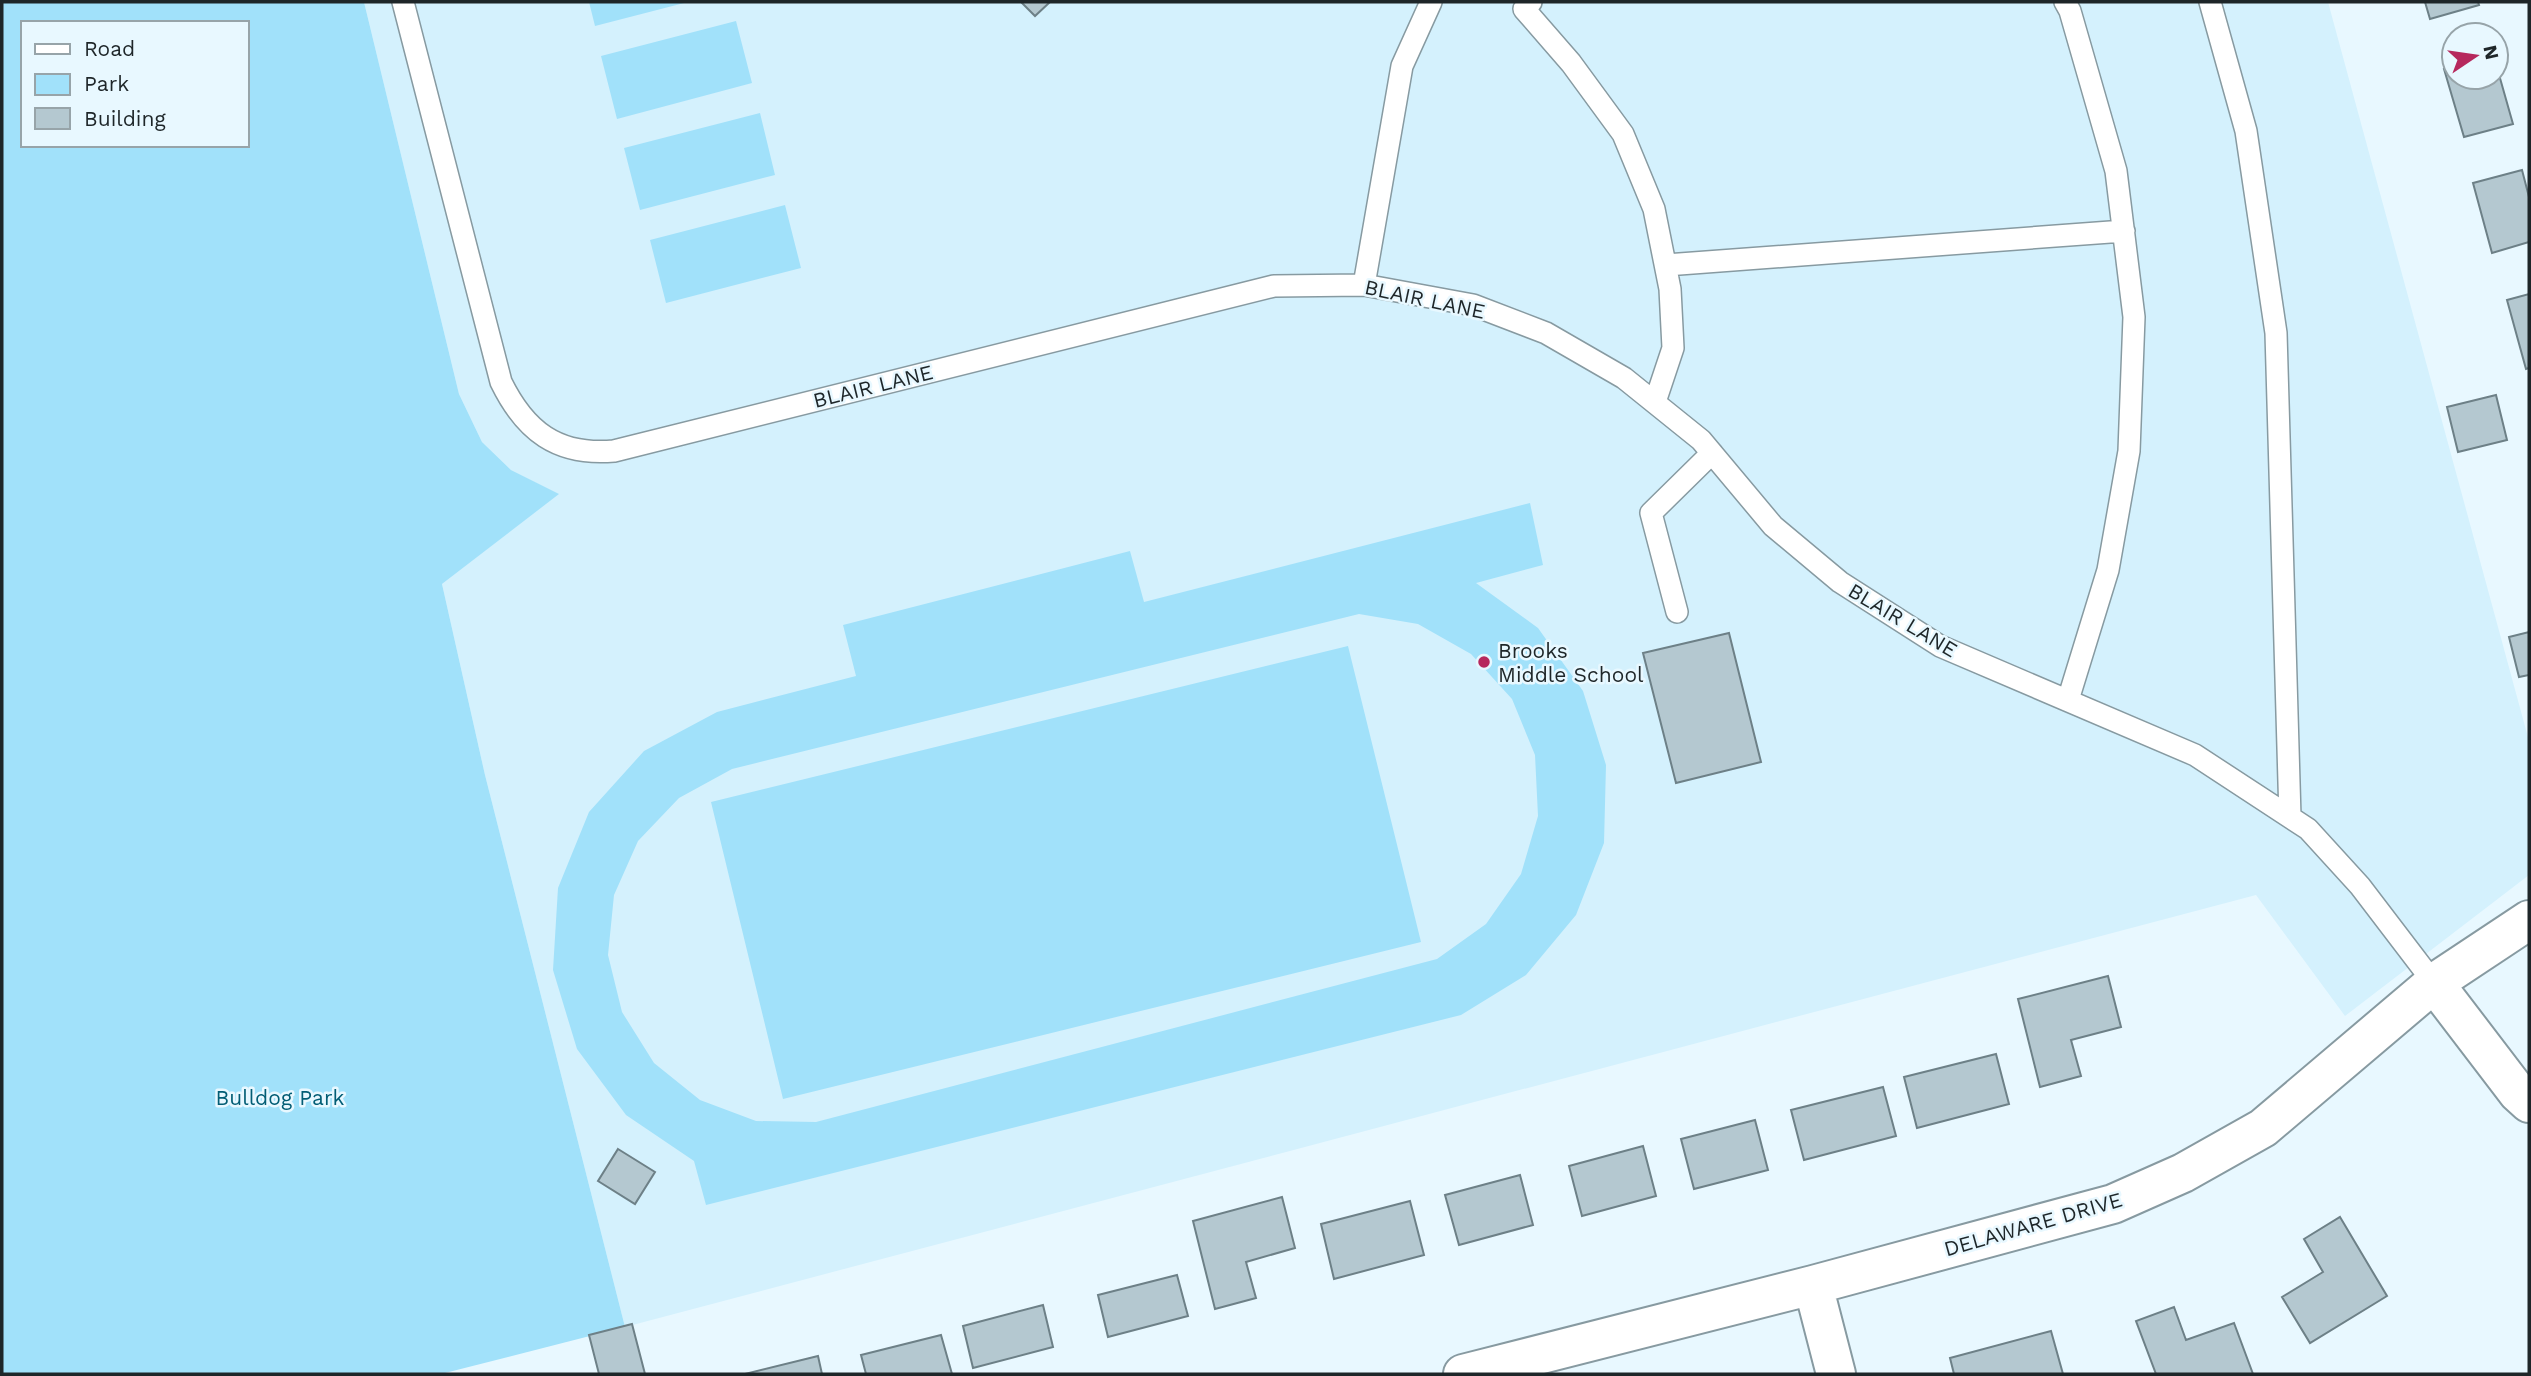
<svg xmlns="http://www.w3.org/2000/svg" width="2531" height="1376" viewBox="0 0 2531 1376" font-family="'Work Sans',sans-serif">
<rect width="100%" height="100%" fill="#e8f8ff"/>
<path fill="#d4f1fd" d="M 364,2 L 2328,2 L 2529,741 L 2529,875 L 2345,1016 L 2256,895 L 625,1327 L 485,775 L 442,584 L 558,494 L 511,470 L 482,442 L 459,394 Z"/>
<path fill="#a1e1fa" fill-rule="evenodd" d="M 2,2 L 364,2 L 459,394 L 482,442 L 511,470 L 559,494 L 442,584 L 485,775 L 625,1327 L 441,1374 L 2,1374 ZM 23,23 L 247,23 L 247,145 L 23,145 Z
M 589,2 L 688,2 L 595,26 Z
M 736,21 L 752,83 L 617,119 L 601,56 Z
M 760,113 L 775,175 L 640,210 L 624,148 Z
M 785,205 L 801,268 L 666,303 L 650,240 Z
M 1530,503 L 1543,565 L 1476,583 L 1538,628 L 1583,691 L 1606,765 L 1604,843 L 1576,915 L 1526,975 L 1461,1015 L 706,1205 L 694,1161 L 626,1115 L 577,1049 L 553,970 L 558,888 L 589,812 L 644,751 L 717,712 L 856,676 L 843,625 L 1130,551 L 1144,602 ZM 1359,614 L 1418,624 L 1471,654 L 1512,699 L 1535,755 L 1538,816 L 1521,874 L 1486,924 L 1437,959 L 816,1122 L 756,1121 L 700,1100 L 654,1063 L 622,1012 L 608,955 L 614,895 L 638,841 L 679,798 L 732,769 Z
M 1348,646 L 1421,942 L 783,1099 L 711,802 Z"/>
<path fill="#b4c8d0" stroke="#6d8087" stroke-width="2" d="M 1021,2 L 1050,2 L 1035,16 Z
M 2425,2 L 2478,2 L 2479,5 L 2430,19 Z
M 2496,64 L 2513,124 L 2464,137 L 2444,69 L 2454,66 L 2454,77 L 2496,77 Z
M 2522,170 L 2529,197 L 2529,242 L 2492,253 L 2473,183 Z
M 2529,294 L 2529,368 L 2526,369 L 2507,300 Z
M 2496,395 L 2507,440 L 2458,452 L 2447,407 Z
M 2529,632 L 2529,675 L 2519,677 L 2509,637 Z
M 1729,633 L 1761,762 L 1676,783 L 1643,653 Z
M 2108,976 L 2121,1027 L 2071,1040 L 2081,1076 L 2040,1087 L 2018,999 Z
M 1996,1054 L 2009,1104 L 1917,1128 L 1904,1077 Z
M 1883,1087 L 1896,1136 L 1804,1160 L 1791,1110 Z
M 1755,1120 L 1768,1170 L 1694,1189 L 1681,1139 Z
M 1643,1146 L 1656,1196 L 1582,1216 L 1569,1166 Z
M 618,1149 L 655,1172 L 635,1204 L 598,1181 Z
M 1520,1175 L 1533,1225 L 1459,1245 L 1445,1195 Z
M 1282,1197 L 1295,1248 L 1246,1262 L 1256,1298 L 1215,1309 L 1193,1221 Z
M 1410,1201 L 1424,1255 L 1334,1279 L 1321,1224 Z
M 2340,1217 L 2387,1296 L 2310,1343 L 2282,1297 L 2323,1272 L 2304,1239 Z
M 1177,1275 L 1188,1316 L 1108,1337 L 1098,1295 Z
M 1043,1305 L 1053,1347 L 973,1368 L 963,1326 Z
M 2174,1307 L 2186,1340 L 2234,1323 L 2253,1374 L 2156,1374 L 2136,1321 Z
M 632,1324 L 645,1374 L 599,1374 L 589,1335 Z
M 2051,1331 L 2063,1374 L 1954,1374 L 1950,1358 Z
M 941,1335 L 952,1374 L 866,1374 L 861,1355 Z
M 818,1356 L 822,1374 L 745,1374 Z"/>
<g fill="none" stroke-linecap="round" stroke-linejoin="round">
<defs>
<path id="service" d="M 403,2 L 501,382 C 525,431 557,456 614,451 L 1274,286 L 1364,285 L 1473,305 L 1546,333 L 1624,378 L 1701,440 L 1773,526 L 1840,582 L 1940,646 L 2195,755 L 2308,829 L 2360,886 L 2434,983
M 1531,2 L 1524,9 L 1571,63 L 1623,134 L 1654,209 L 1670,289 L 1673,348 L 1655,402
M 2065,2 L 2070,11 L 2116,171 L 2134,317 L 2129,451 L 2108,570 L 2068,700
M 2210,2 L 2246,131 L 2276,333 L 2290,817
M 1666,265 L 2124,231
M 1364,285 L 1402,66 L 1431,2
M 1677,612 L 1651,513 L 1712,453"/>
<path id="minor" d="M 2434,983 L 2518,1093 L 2529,1103
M 1813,1285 L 1836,1374
M 1463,1374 L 1813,1285 L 2113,1204 L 2183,1173 L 2263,1128 L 2434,983 L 2529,920"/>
</defs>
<use href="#service" stroke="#879aa1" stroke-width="24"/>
<use href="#minor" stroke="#879aa1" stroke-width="42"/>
<use href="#service" stroke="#fff" stroke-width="21"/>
<use href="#minor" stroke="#fff" stroke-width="38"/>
</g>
<circle fill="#b6285d" stroke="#e8f8ff" stroke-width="2.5" cx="1484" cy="662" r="7"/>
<g text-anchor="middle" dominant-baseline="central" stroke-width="5" stroke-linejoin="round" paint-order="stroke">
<g font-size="21" fill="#1e2629" stroke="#e8f8ff">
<text transform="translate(1425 299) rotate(12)">BLAIR LANE</text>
<text transform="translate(873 386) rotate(-14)">BLAIR LANE</text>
<text transform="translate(1903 620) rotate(31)">BLAIR LANE</text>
<text transform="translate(2033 1224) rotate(-16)">DELAWARE DRIVE</text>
</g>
<g font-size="21" fill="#1e2629" stroke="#e8f8ff" text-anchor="start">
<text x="1498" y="650">Brooks<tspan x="1498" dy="24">Middle School</tspan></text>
</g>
<g font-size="21" fill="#025d75" stroke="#e8f8ff">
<text x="280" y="1097">Bulldog Park</text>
</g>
</g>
<rect width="2531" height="1376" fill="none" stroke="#1e2629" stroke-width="7"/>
<rect x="21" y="21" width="228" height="126" fill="#e8f8ff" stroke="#97a4a9" stroke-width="2"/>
<rect x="35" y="44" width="35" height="10" fill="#ffffff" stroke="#97a4a9" stroke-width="2"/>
<text x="84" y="56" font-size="21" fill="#1e2629">Road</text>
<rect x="35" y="74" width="35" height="21" fill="#a1e1fa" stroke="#97a4a9" stroke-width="2"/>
<text x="84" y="91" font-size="21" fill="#1e2629">Park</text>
<rect x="35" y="108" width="35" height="21" fill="#b4c8d0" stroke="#97a4a9" stroke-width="2"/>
<text x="84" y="126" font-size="21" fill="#1e2629">Building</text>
<g transform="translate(2475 56) rotate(77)"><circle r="33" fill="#e8f8ff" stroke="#97a4a9" stroke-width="2"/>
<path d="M0-5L12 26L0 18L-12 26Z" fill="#b6285d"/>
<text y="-10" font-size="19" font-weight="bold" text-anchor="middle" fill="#1e2629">N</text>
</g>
</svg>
